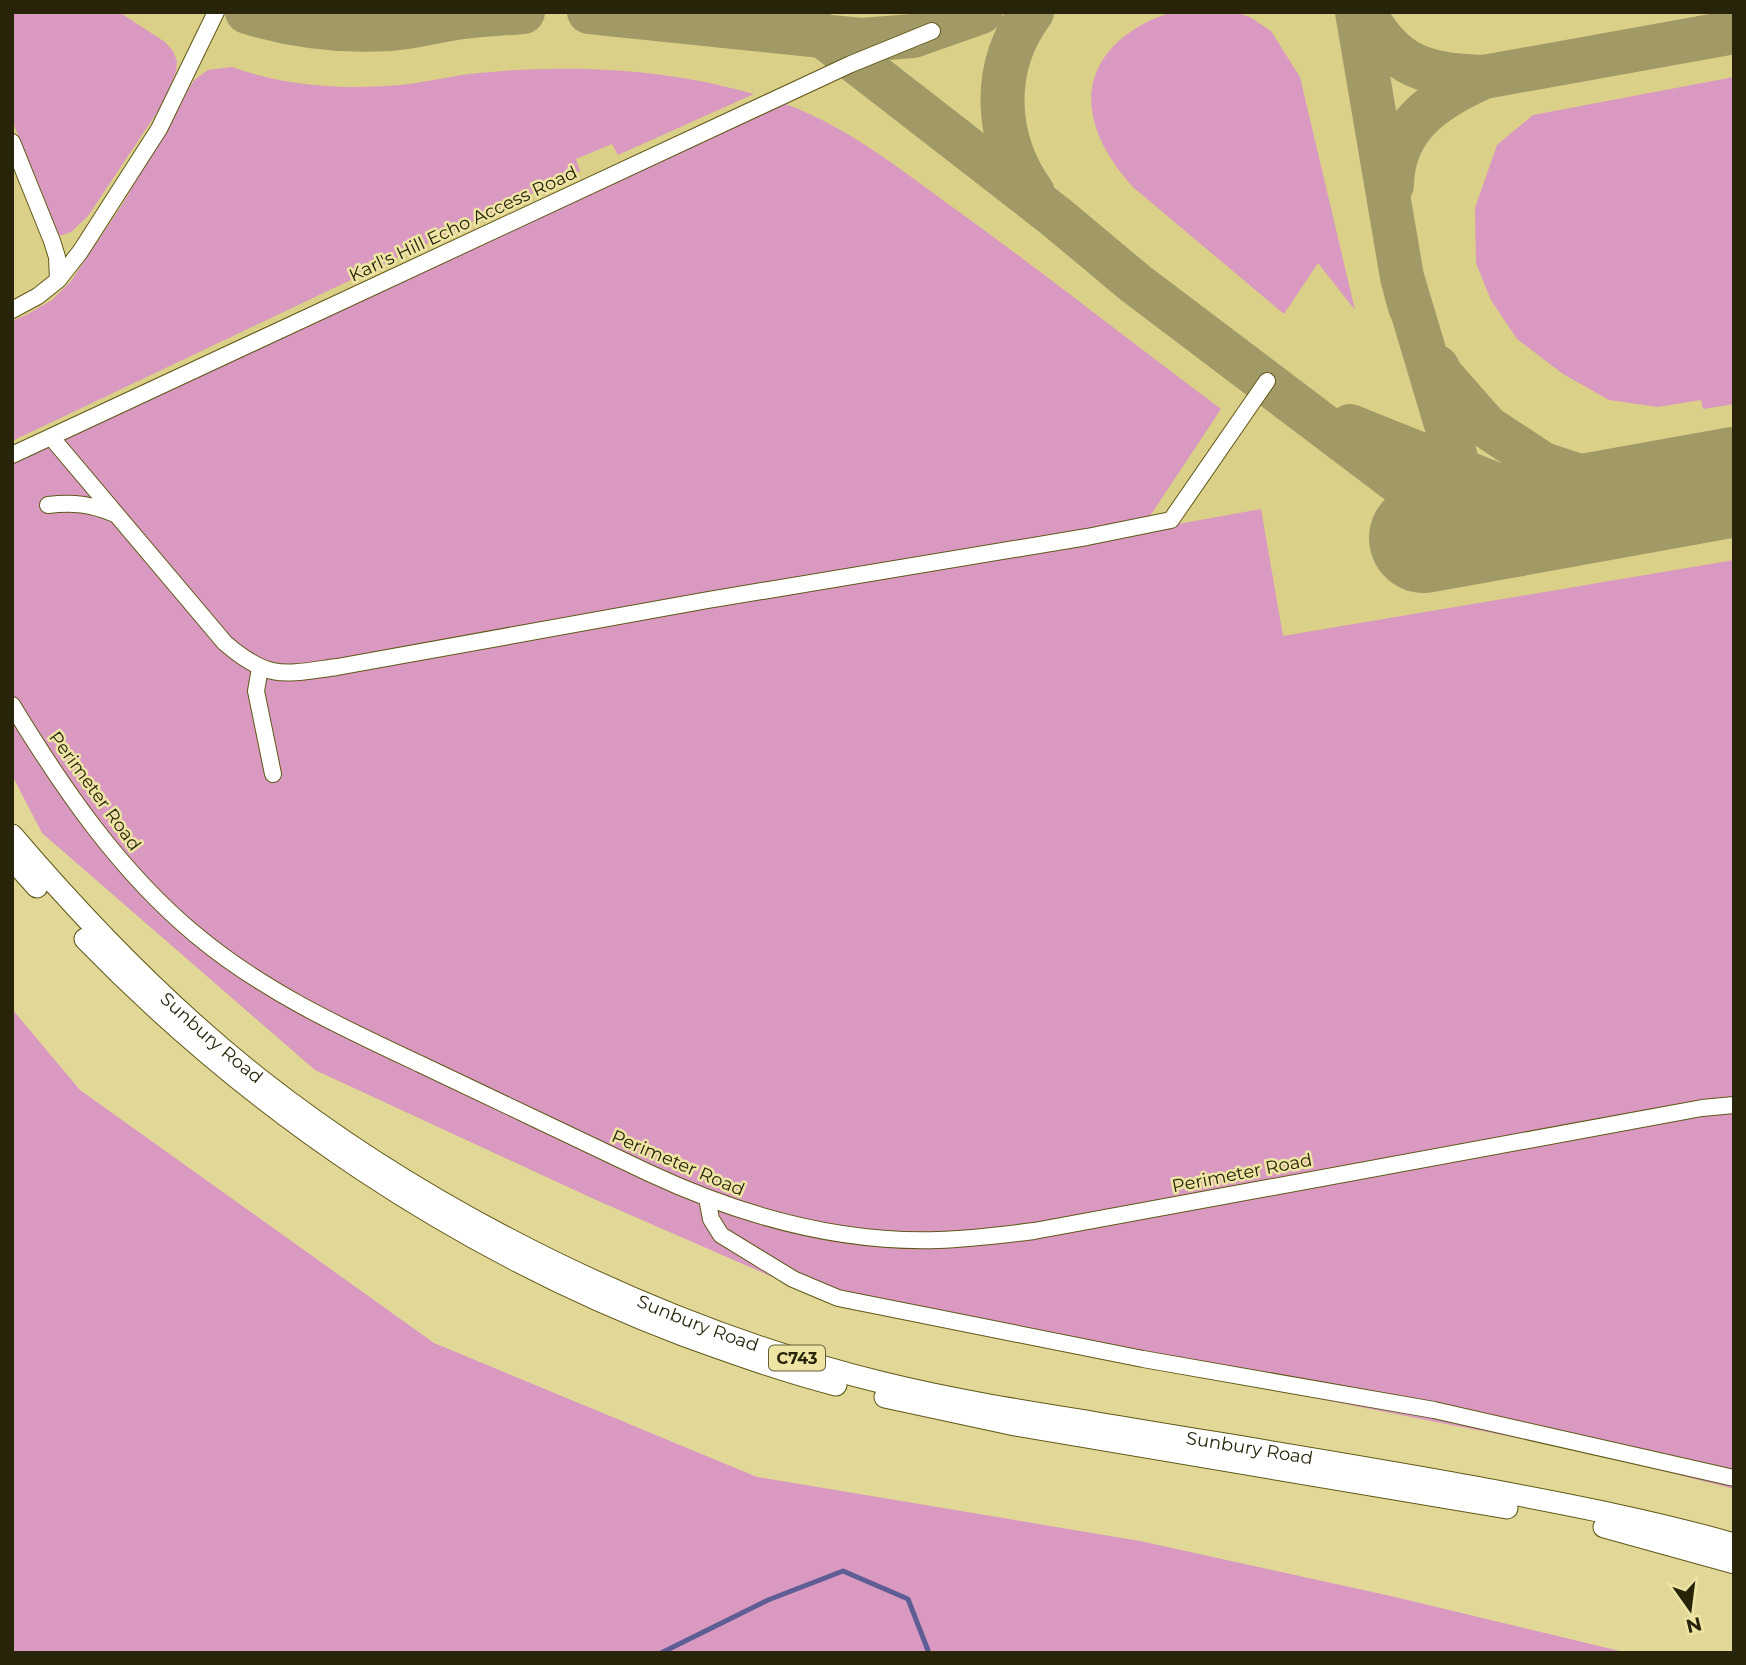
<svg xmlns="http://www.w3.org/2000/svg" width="1746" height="1665" viewBox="0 0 1746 1665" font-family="Montserrat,sans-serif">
<rect width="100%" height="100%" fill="#e1d898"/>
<path fill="#dad088" d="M 12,12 L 1734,12 L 1734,1489 L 594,1199 L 315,1070 L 42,833 L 12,775 Z"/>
<path fill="#d999c1" d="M 12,12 L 119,12 L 165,42 L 173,51 L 177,61 L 176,72 L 164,102 L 88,216 L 71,232 L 59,236 L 12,120 Z
M 1175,12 L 1234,12 L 1250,17 L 1271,31 L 1300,77 L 1355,310 L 1318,263 L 1284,314 L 1134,188 C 1091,142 1068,80 1126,35 C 1140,25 1158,15 1175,12 Z
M 232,67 C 286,86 342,90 400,85 C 426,83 452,75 479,73 C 571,64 665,68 754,94 L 618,155 L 612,144 L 576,159 L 580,171 L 12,441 L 12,321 L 26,315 L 52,300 L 71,281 L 122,205 L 194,80 L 208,70 Z
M 1734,77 L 1734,404 L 1703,409 L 1701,400 L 1658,407 L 1609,400 L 1563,374 L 1517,339 L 1491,300 L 1476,263 L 1475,208 L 1497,145 L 1533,115 Z
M 783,103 C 848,127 897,167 951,206 C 1043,272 1131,342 1221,409 L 1140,531 L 1261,509 L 1283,636 L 1734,560 L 1734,1489 L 1593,1453 L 832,1303 L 594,1199 L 315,1070 L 42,833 L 12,775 L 12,462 Z
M 12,1009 L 80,1090 L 434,1343 L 757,1477 L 1140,1541 L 1395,1597 L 1628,1653 L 12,1653 Z"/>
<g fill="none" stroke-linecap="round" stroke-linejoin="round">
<path stroke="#5e5e94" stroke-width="5" d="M 661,1653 L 768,1600 L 843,1571 L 908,1599 L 929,1653"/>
<path stroke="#a19a67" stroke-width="44" d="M 247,12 C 293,26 341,32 390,29 C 415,27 439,20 464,17 C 483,14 503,14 523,12
M 589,12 L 861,40 L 913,36 L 981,12
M 792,12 L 1056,217 L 1135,283 L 1447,519 L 1457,524 L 1477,528 L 1402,277
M 1032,12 C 991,67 994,138 1033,193
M 1357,12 L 1402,277 L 1410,307
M 1364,12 C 1394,67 1425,75 1484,77 L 1734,32
M 1392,185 C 1393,126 1435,99 1484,77
M 1437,367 L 1442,376 L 1487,427 L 1543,464 L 1610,486 L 1680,492
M 1350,426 L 1524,496 L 1603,505"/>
<path stroke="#a19a67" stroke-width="110" d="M 1424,538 L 1734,482"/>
<defs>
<path id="minor" d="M 12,142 L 52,241 L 57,257 L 58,280
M 12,310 L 38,296 L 58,280 L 80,252 L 159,129 L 216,12
M 51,437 L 225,643 C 269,681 284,674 337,667 L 708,600 L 1087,537 L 1171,520 L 1267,381
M 12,455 L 851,64 L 932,31
M 48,505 C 73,502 91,504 115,514
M 260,668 L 256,691 L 273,774
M 12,705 C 63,789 120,872 196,935 C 263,991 341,1027 420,1064 C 496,1100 573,1137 649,1173 C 739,1215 838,1243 938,1240 C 970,1239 1002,1235 1034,1231 L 1702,1108 L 1734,1105
M 707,1198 L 711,1219 L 721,1235 L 793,1279 L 838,1298 L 1143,1359 L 1434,1410 L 1734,1478"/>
<g id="major">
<path id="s1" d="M 12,835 C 87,923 167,1006 258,1078 C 434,1217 667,1330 884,1383 C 953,1400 1023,1411 1092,1422 C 1222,1444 1351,1464 1481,1488 C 1565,1504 1651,1520 1734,1544"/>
<path d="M 12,859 L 37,887"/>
<path d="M 85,939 C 254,1113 458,1250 685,1336 C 735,1354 785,1372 836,1385"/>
<path d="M 885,1397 L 1015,1425 L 1507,1508"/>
<path d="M 1604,1527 L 1734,1563"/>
</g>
</defs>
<use href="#minor" stroke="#605717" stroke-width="18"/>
<use href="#major" stroke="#605717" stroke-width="23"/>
<use href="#minor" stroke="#fff" stroke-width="16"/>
<use href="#major" stroke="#fff" stroke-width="21"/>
</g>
<g text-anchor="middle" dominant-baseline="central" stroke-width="5" stroke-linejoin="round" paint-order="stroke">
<rect fill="#eee5a5" stroke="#635e38" stroke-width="2" x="769" y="1345.5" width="56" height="25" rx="5"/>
<g font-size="16" font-weight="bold" fill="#27240a">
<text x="797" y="1358">C743</text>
</g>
<g font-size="18" fill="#27240a" stroke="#eee5a5">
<text transform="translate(463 224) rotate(-25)">Karl's Hill Echo Access Road</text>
<text transform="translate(95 791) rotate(54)">Perimeter Road</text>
<text stroke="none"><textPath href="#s1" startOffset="285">Sunbury Road</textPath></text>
<text transform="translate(678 1163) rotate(23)">Perimeter Road</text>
<text transform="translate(1242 1173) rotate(-11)">Perimeter Road</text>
<text stroke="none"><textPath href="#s1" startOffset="852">Sunbury Road</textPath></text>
<text stroke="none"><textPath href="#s1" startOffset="1419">Sunbury Road</textPath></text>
</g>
</g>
<rect width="1746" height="1665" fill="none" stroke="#27240a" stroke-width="28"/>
<g transform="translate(1690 1609) rotate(166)" stroke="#eee5a5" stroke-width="5" paint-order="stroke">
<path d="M0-5L12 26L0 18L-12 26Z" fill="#27240a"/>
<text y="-10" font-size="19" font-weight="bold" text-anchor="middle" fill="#27240a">N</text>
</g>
</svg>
